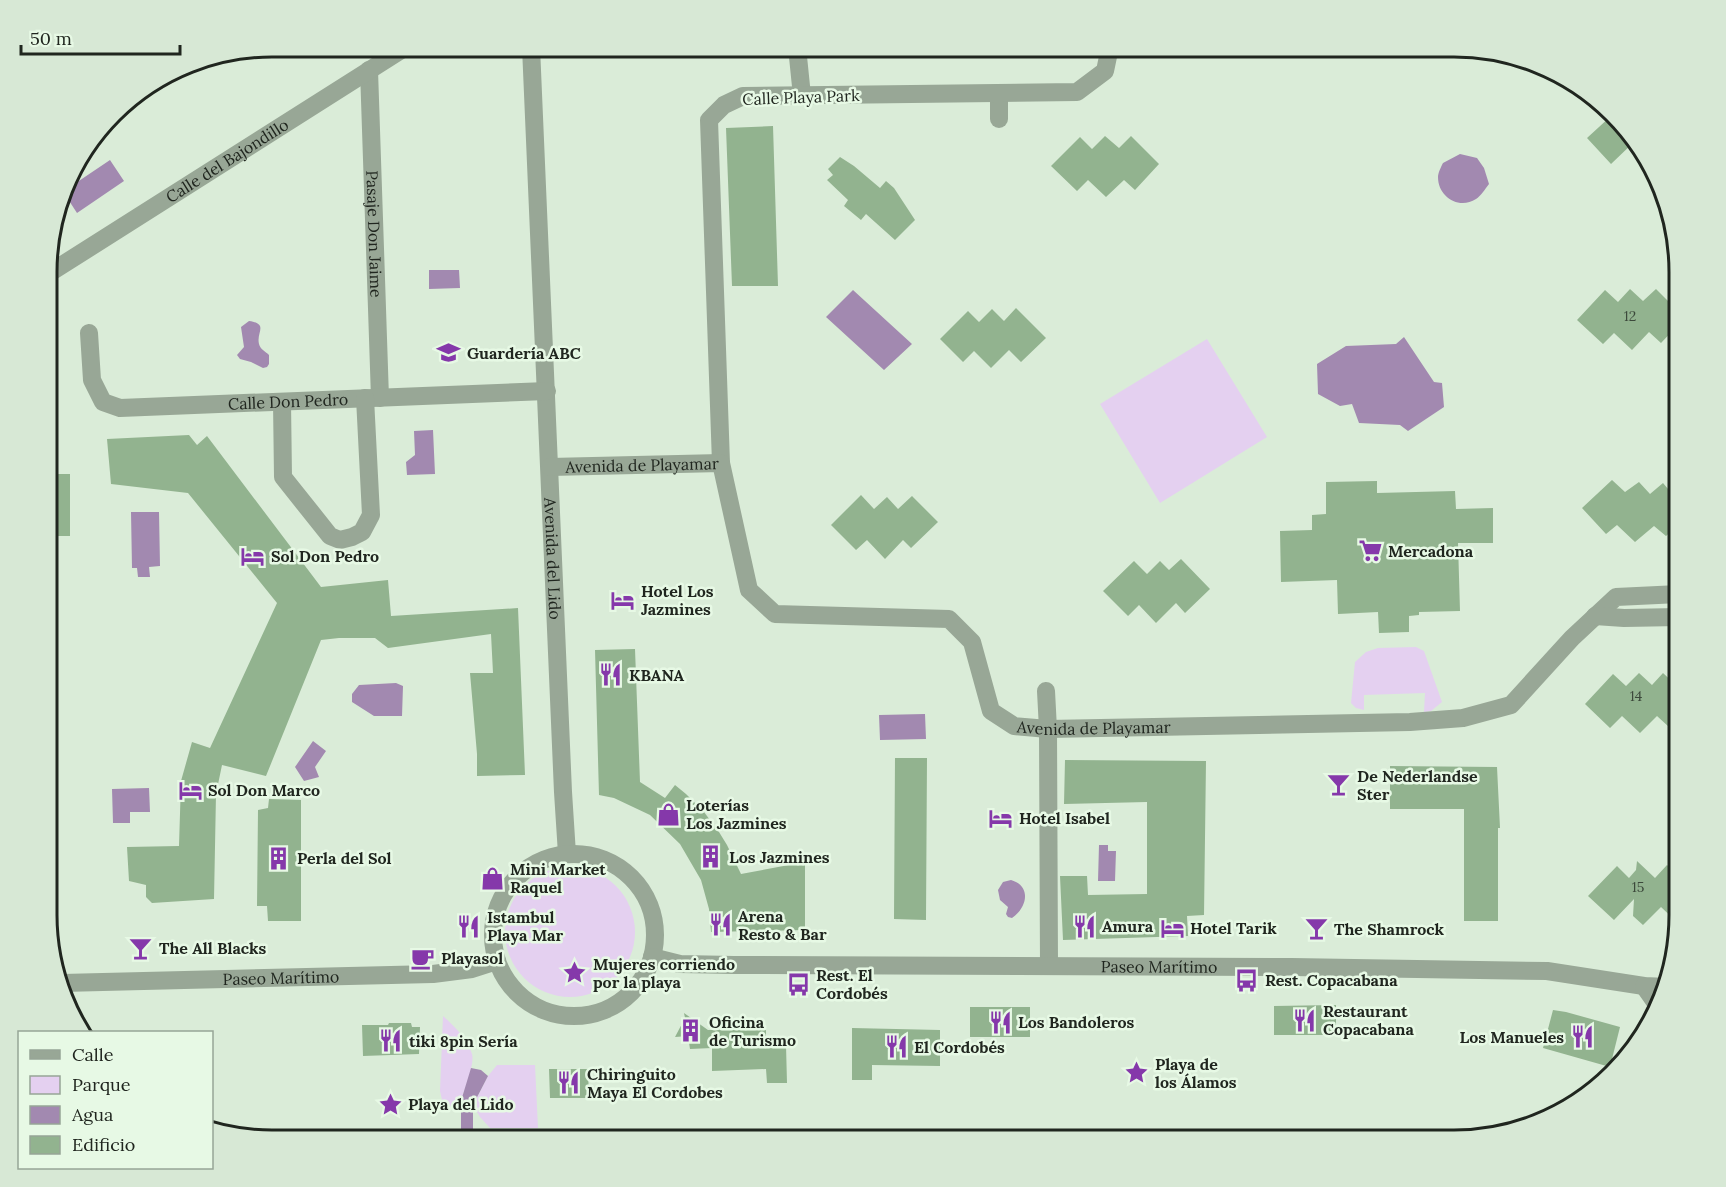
<svg xmlns="http://www.w3.org/2000/svg" width="1726" height="1187" viewBox="0 0 1726 1187" font-family="Lora,serif">
<rect width="100%" height="100%" fill="#daecd8"/>
<path fill="#e4d0f0" d="M 1207,339 L 1267,437 L 1160,503 L 1100,404 Z
M 1416,647 L 1424,651 L 1442,702 L 1431,711 L 1424,712 L 1425,693 L 1364,695 L 1364,710 L 1356,708 L 1351,703 L 1355,662 L 1366,652 L 1378,648 Z
M505 932a65 65 0 1 1 130 0a65 65 0 1 1-130 0Z
M 443,1016 C 454,1026 467,1038 472,1054 C 475,1065 464,1089 461,1101 L 452,1106 L 443,1104 L 440,1091 Z
M 1637,1035 L 1641,1037 L 1633,1052 L 1622,1061 L 1628,1042 Z
M 497,1065 L 535,1065 L 538,1128 L 490,1128 L 480,1117 L 473,1105 L 488,1076 Z"/>
<path fill="#a289b0" d="M 1460,154 L 1477,158 L 1484,168 L 1489,184 C 1485,189 1481,196 1476,199 C 1459,210 1438,197 1438,177 C 1438,173 1441,167 1443,163 Z
M 110,160 L 124,181 L 77,213 L 64,193 L 64,191 Z
M 429,270 L 459,270 L 460,288 L 429,289 Z
M 853,290 L 912,344 L 884,370 L 826,317 Z
M 249,321 C 269,324 256,332 259,344 C 260,349 266,352 269,355 L 269,364 L 267,367 L 263,368 L 251,362 L 240,359 L 237,355 L 244,347 L 241,327 Z
M 1404,337 L 1434,382 L 1442,383 L 1444,407 L 1408,431 L 1400,425 L 1359,423 L 1352,404 L 1340,406 L 1318,394 L 1317,364 L 1346,346 L 1396,344 Z
M 433,430 L 435,474 L 407,475 L 406,462 L 415,455 L 414,431 Z
M 131,512 L 159,512 L 160,566 L 149,567 L 150,577 L 138,577 L 137,568 L 132,568 Z
M 396,683 L 403,686 L 402,716 L 374,716 L 352,702 L 352,694 L 359,685 Z
M 925,714 L 926,739 L 880,740 L 879,715 Z
M 313,741 L 326,751 L 315,767 L 319,777 L 304,781 L 295,767 Z
M 149,788 L 150,812 L 130,812 L 130,823 L 113,823 L 112,789 Z
M 1099,845 L 1108,845 L 1108,851 L 1116,851 L 1115,881 L 1098,881 Z
M 1011,880 C 1032,886 1027,908 1012,918 L 1008,917 L 1006,914 L 1008,907 L 1000,900 L 998,890 L 1003,882 Z
M 471,1068 L 481,1070 L 488,1076 L 473,1105 L 473,1140 L 461,1140 L 461,1101 Z"/>
<path fill="#92b38f" d="M 1611,116 L 1634,142 L 1611,164 L 1587,138 Z
M 773,126 L 778,286 L 732,286 L 726,128 Z
M 1105,136 L 1119,148 L 1131,136 L 1159,164 L 1135,190 L 1124,180 L 1106,197 L 1088,180 L 1077,191 L 1051,166 L 1080,137 L 1092,149 Z
M 840,157 L 854,166 L 880,188 L 886,181 L 894,188 L 915,220 L 895,240 L 866,214 L 861,220 L 844,206 L 848,200 L 827,180 L 833,175 L 828,169 Z
M 1630,289 L 1643,301 L 1656,289 L 1679,312 L 1679,324 L 1661,343 L 1649,332 L 1632,350 L 1614,333 L 1603,344 L 1577,320 L 1605,290 L 1618,302 Z
M 1016,308 L 1046,338 L 1021,362 L 1009,350 L 991,368 L 974,351 L 963,362 L 940,339 L 968,311 L 979,322 L 992,309 L 1004,321 Z
M 189,435 L 197,445 L 207,436 L 321,587 L 388,580 L 391,616 L 518,608 L 525,775 L 477,776 L 477,754 L 470,673 L 493,673 L 491,634 L 388,648 L 375,638 L 339,638 L 321,640 L 266,776 L 222,765 L 216,794 L 214,899 L 152,903 L 146,897 L 146,885 L 129,881 L 127,847 L 179,846 L 181,781 L 192,742 L 210,748 L 277,603 L 188,493 L 111,484 L 107,439 Z
M 48,474 L 70,474 L 70,536 L 48,536 Z
M 1612,480 L 1625,492 L 1639,482 L 1650,494 L 1663,483 L 1679,502 L 1679,525 L 1666,536 L 1654,526 L 1635,542 L 1617,525 L 1606,534 L 1582,508 Z
M 1377,481 L 1377,493 L 1455,491 L 1456,509 L 1493,508 L 1493,543 L 1458,543 L 1460,611 L 1419,612 L 1419,615 L 1409,616 L 1409,632 L 1379,633 L 1378,612 L 1338,614 L 1337,580 L 1281,582 L 1280,531 L 1312,530 L 1312,515 L 1326,514 L 1326,482 Z
M 861,495 L 874,509 L 887,497 L 898,509 L 912,496 L 938,522 L 911,548 L 903,540 L 885,559 L 867,540 L 856,550 L 831,525 Z
M 1181,559 L 1210,589 L 1185,613 L 1176,603 L 1156,623 L 1139,605 L 1128,616 L 1103,591 L 1134,561 L 1147,574 L 1160,561 L 1169,570 Z
M 635,649 L 640,782 L 665,798 L 675,785 L 686,794 L 704,812 L 719,832 L 727,845 L 741,874 L 805,862 L 805,930 L 711,932 L 709,909 L 701,880 L 680,844 L 650,815 L 614,798 L 599,795 L 595,650 Z
M 1639,673 L 1652,685 L 1663,673 L 1679,688 L 1679,716 L 1669,727 L 1657,716 L 1640,733 L 1622,716 L 1610,728 L 1585,704 L 1613,674 L 1626,686 Z
M 895,758 L 927,758 L 926,920 L 894,919 Z
M 1065,760 L 1206,761 L 1204,915 L 1187,916 L 1188,936 L 1063,940 L 1060,876 L 1087,876 L 1088,895 L 1147,894 L 1147,802 L 1064,804 Z
M 1390,766 L 1497,767 L 1500,828 L 1498,828 L 1498,921 L 1464,921 L 1464,809 L 1390,809 Z
M 269,799 L 301,800 L 301,921 L 268,921 L 267,906 L 257,906 L 258,810 L 268,808 Z
M 1637,861 L 1655,878 L 1667,865 L 1679,876 L 1679,924 L 1661,907 L 1643,925 L 1633,916 L 1634,899 L 1614,920 L 1588,896 L 1617,866 L 1629,878 L 1636,870 Z
M 1336,1005 L 1336,1035 L 1274,1035 L 1274,1006 Z
M 970,1007 L 1030,1007 L 1030,1037 L 970,1037 Z
M 1553,1010 L 1566,1012 L 1620,1027 L 1610,1067 L 1543,1048 Z
M 684,1013 L 708,1030 L 766,1028 L 766,1045 L 786,1045 L 787,1083 L 767,1083 L 766,1069 L 712,1071 L 712,1048 L 690,1049 L 688,1036 L 675,1037 L 685,1018 Z
M 389,1023 L 411,1023 L 412,1027 L 420,1027 L 419,1054 L 363,1056 L 362,1025 L 388,1025 Z
M 852,1028 L 940,1030 L 940,1066 L 872,1065 L 872,1080 L 852,1080 Z
M 549,1069 L 588,1069 L 589,1098 L 550,1098 Z"/>
<g fill="none" stroke-linecap="round" stroke-linejoin="round">
<g stroke="#98a796" stroke-width="18">
<path id="s1" d="M 531,47 L 563,792 L 567,854"/>
<path d="M 797,47 L 802,96"/>
<path id="s2" d="M 369,70 L 380,398"/>
<path d="M 999,93 L 999,119"/>
<path id="s3" d="M 48,274 L 406,47"/>
<path id="s4" d="M 89,333 L 92,380 L 103,402 L 120,408 L 547,391"/>
<path d="M 282,402 L 283,477 L 330,536 L 340,540 L 352,537 L 362,532 L 371,515 L 365,398"/>
<path d="M 721,463 L 709,120 L 724,105 L 743,96 L 1077,92 L 1105,71 L 1110,47"/>
<path id="s5" d="M 550,467 L 721,463 L 749,590 L 775,614 L 949,619 L 972,642 L 991,711 L 1014,726 L 1048,729 L 1410,722 L 1463,718 L 1511,705 L 1572,638 L 1616,597 L 1679,594"/>
<path d="M 1595,616 L 1624,618 L 1679,617"/>
<path d="M 1046,691 L 1048,729 L 1049,966"/>
<circle cx="574" cy="935" r="81"/>
<path id="s6" d="M 652,957 L 680,964 L 734,965 L 1292,967 L 1547,971 L 1644,986 L 1668,987"/>
<path id="s7" d="M 62,983 L 433,974 L 472,969 L 497,961"/>
<path d="M 1644,986 L 1658,1006"/>
</g>
</g>
<defs>
<symbol id="school-bare" viewBox="-9 -9 18 18"><path d="M0-5L7-2L0 1L-7-2ZM-4 1L0 2.5L4 1V4Q0 6-4 4Z" fill="#8538aa" stroke="#e7f9e5" stroke-width="2.5" paint-order="stroke"/></symbol>
<symbol id="supermarket-bare" viewBox="-9 -9 18 18"><path d="M-6-5.5h2.5l.6 2H6L4.5 2H-2.5L-4.4-4H-6ZM-1.5 3.2a1.3 1.3 0 1 0 .1 0ZM3 3.2a1.3 1.3 0 1 0 .1 0Z" fill="#8538aa" stroke="#e7f9e5" stroke-width="2.5" paint-order="stroke"/></symbol>
<symbol id="hotel-bare" viewBox="-9 -9 18 18"><path d="M-6-4.5h1.5V1H6V5H4.5V3h-9V5H-6ZM-4 0a1.8 1.8 0 1 1 3.6 0ZM.5 0V-2.5h3Q6-2.5 6 0Z" fill="#8538aa" stroke="#e7f9e5" stroke-width="2.5" paint-order="stroke"/></symbol>
<symbol id="restaurant-bare" viewBox="-9 -9 18 18"><path d="M-5-6h1v4h1v-4h1v4h1v-4h1v5L-1.5 .5V6h-2V.5L-5-1ZM5-6V6H3V1.5H1.5Q1.5-4 5-6Z" fill="#8538aa" stroke="#e7f9e5" stroke-width="2.5" paint-order="stroke"/></symbol>
<symbol id="bar-bare" viewBox="-9 -9 18 18"><path d="M-6-5H6L.8 .8V4.5H3.5V6h-7V4.5H-.8V.8Z" fill="#8538aa" stroke="#e7f9e5" stroke-width="2.5" paint-order="stroke"/></symbol>
<symbol id="shop-bare" viewBox="-9 -9 18 18"><path d="M-5-2.5h2.3a2.7 3.5 0 0 1 5.4 0H5L5.5 6h-11ZM-1.5-2.5h3a1.5 2.3 0 0 0-3 0Z" fill="#8538aa" stroke="#e7f9e5" stroke-width="2.5" paint-order="stroke"/></symbol>
<symbol id="building-bare" viewBox="-9 -9 18 18"><path d="M-4-6H4V6H1V3H-1V6H-4ZM-2.5-4.3h1.7v1.8h-1.7ZM.8-4.3h1.7v1.8H.8ZM-2.5-1h1.7V.8h-1.7ZM.8-1h1.7V.8H.8Z" fill="#8538aa" stroke="#e7f9e5" stroke-width="2.5" paint-order="stroke"/></symbol>
<symbol id="cafe-bare" viewBox="-9 -9 18 18"><path d="M-5.5-4.5H6V0H3Q3 3.5 0 3.5H-2.5Q-5.5 3.5-5.5 0ZM3-3.2v2h1.7v-2ZM-6 4.5H4V6H-6Z" fill="#8538aa" stroke="#e7f9e5" stroke-width="2.5" paint-order="stroke"/></symbol>
<symbol id="sight-bare" viewBox="-9 -9 18 18"><path d="M0-6L1.8-2.2L6-1.7L2.9 1.2L3.7 5.4L0 3.3L-3.7 5.4L-2.9 1.2L-6-1.7L-1.8-2.2Z" fill="#8538aa" stroke="#e7f9e5" stroke-width="2.5" paint-order="stroke"/></symbol>
<symbol id="bus-bare" viewBox="-9 -9 18 18"><path d="M-5-6H5V4H4V6H2V4H-2V6H-4V4H-5ZM-3.5-4V0h7V-4ZM-3.5 1.2v1.5H-2V1.2ZM2 1.2v1.5H3.5V1.2Z" fill="#8538aa" stroke="#e7f9e5" stroke-width="2.5" paint-order="stroke"/></symbol>
</defs>
<g fill-rule="evenodd">
<use href="#school-bare" x="432" y="336" width="33" height="33"/>
<use href="#supermarket-bare" x="1354" y="534" width="33" height="33"/>
<use href="#hotel-bare" x="236" y="540" width="33" height="33"/>
<use href="#hotel-bare" x="606" y="584" width="33" height="33"/>
<use href="#restaurant-bare" x="594" y="658" width="33" height="33"/>
<use href="#bar-bare" x="1322" y="768" width="33" height="33"/>
<use href="#hotel-bare" x="174" y="774" width="33" height="33"/>
<use href="#shop-bare" x="652" y="798" width="33" height="33"/>
<use href="#hotel-bare" x="984" y="802" width="33" height="33"/>
<use href="#building-bare" x="694" y="840" width="33" height="33"/>
<use href="#building-bare" x="262" y="842" width="33" height="33"/>
<use href="#shop-bare" x="476" y="862" width="33" height="33"/>
<use href="#restaurant-bare" x="704" y="908" width="33" height="33"/>
<use href="#restaurant-bare" x="452" y="910" width="33" height="33"/>
<use href="#restaurant-bare" x="1068" y="910" width="33" height="33"/>
<use href="#hotel-bare" x="1156" y="912" width="33" height="33"/>
<use href="#bar-bare" x="1300" y="912" width="33" height="33"/>
<use href="#bar-bare" x="124" y="932" width="33" height="33"/>
<use href="#cafe-bare" x="406" y="942" width="33" height="33"/>
<use href="#sight-bare" x="558" y="956" width="33" height="33"/>
<use href="#bus-bare" x="1230" y="964" width="33" height="33"/>
<use href="#bus-bare" x="782" y="968" width="33" height="33"/>
<use href="#restaurant-bare" x="1288" y="1004" width="33" height="33"/>
<use href="#restaurant-bare" x="984" y="1006" width="33" height="33"/>
<use href="#building-bare" x="674" y="1014" width="33" height="33"/>
<use href="#restaurant-bare" x="1566" y="1020" width="33" height="33"/>
<use href="#restaurant-bare" x="374" y="1024" width="33" height="33"/>
<use href="#restaurant-bare" x="880" y="1030" width="33" height="33"/>
<use href="#sight-bare" x="1120" y="1056" width="33" height="33"/>
<use href="#restaurant-bare" x="552" y="1066" width="33" height="33"/>
<use href="#sight-bare" x="374" y="1088" width="33" height="33"/>
</g>
<g text-anchor="middle" dominant-baseline="central" stroke-width="5" stroke-linejoin="round" paint-order="stroke">
<g font-size="14" fill="#3c493b">
<text x="1630" y="316">12</text>
<text x="1636" y="696">14</text>
<text x="1638" y="887">15</text>
</g>
<g font-size="16" fill="#20261f" stroke="#e7f9e5">
<text transform="translate(801 97) rotate(-2)">Calle Playa Park</text>
<text stroke="none"><textPath href="#s3" startOffset="212">Calle del Bajondillo</textPath></text>
<text stroke="none"><textPath href="#s2" startOffset="164">Pasaje Don Jaime</textPath></text>
<text stroke="none"><textPath href="#s4" startOffset="258">Calle Don Pedro</textPath></text>
<text stroke="none"><textPath href="#s5" startOffset="92">Avenida de Playamar</textPath></text>
<text stroke="none"><textPath href="#s1" startOffset="512">Avenida del Lido</textPath></text>
<text stroke="none"><textPath href="#s5" startOffset="722">Avenida de Playamar</textPath></text>
<text stroke="none"><textPath href="#s6" startOffset="508">Paseo Marítimo</textPath></text>
<text stroke="none"><textPath href="#s7" startOffset="219">Paseo Marítimo</textPath></text>
</g>
<g font-size="16" font-weight="bold" fill="#20261f" stroke="#e7f9e5" text-anchor="start">
<text x="467" y="353">Guardería ABC</text>
<text x="1388" y="551">Mercadona</text>
<text x="271" y="556">Sol Don Pedro</text>
<text x="641" y="591">Hotel Los<tspan x="641" dy="18">Jazmines</tspan></text>
<text x="629" y="675">KBANA</text>
<text x="1357" y="776">De Nederlandse<tspan x="1357" dy="18">Ster</tspan></text>
<text x="208" y="790">Sol Don Marco</text>
<text x="686" y="805">Loterías<tspan x="686" dy="18">Los Jazmines</tspan></text>
<text x="1019" y="818">Hotel Isabel</text>
<text x="729" y="857">Los Jazmines</text>
<text x="297" y="858">Perla del Sol</text>
<text x="510" y="869">Mini Market<tspan x="510" dy="18">Raquel</tspan></text>
<text x="738" y="916">Arena<tspan x="738" dy="18">Resto &amp; Bar</tspan></text>
<text x="487" y="917">Istambul<tspan x="487" dy="18">Playa Mar</tspan></text>
<text x="1102" y="926">Amura</text>
<text x="1190" y="928">Hotel Tarik</text>
<text x="1334" y="929">The Shamrock</text>
<text x="159" y="948">The All Blacks</text>
<text x="441" y="958">Playasol</text>
<text x="593" y="964">Mujeres corriendo<tspan x="593" dy="18">por la playa</tspan></text>
<text x="816" y="975">Rest. El<tspan x="816" dy="18">Cordobés</tspan></text>
<text x="1265" y="980">Rest. Copacabana</text>
<text x="1323" y="1011">Restaurant<tspan x="1323" dy="18">Copacabana</tspan></text>
<text x="709" y="1022">Oficina<tspan x="709" dy="18">de Turismo</tspan></text>
<text x="1018" y="1022">Los Bandoleros</text>
<text x="1564" y="1037" text-anchor="end">Los Manueles</text>
<text x="409" y="1041">tiki 8pin Sería</text>
<text x="914" y="1047">El Cordobés</text>
<text x="1155" y="1064">Playa de<tspan x="1155" dy="18">los Álamos</tspan></text>
<text x="587" y="1074">Chiringuito<tspan x="587" dy="18">Maya El Cordobes</tspan></text>
<text x="408" y="1104">Playa del Lido</text>
</g>
</g>
<path d="M0 0H1726V1187H0ZM272 57H1454A215 215 0 0 1 1669 272V915A215 215 0 0 1 1454 1130H272A215 215 0 0 1 57 915V272A215 215 0 0 1 272 57Z" fill="#d7e8d5" fill-rule="evenodd"/>
<path fill="none" stroke="#20261f" stroke-width="3" d="M272 57H1454A215 215 0 0 1 1669 272V915A215 215 0 0 1 1454 1130H272A215 215 0 0 1 57 915V272A215 215 0 0 1 272 57Z"/>
<rect x="18" y="1031" width="195" height="138" fill="#e7f9e5" stroke="#97a596" stroke-width="1.5"/>
<rect x="30" y="1050" width="30" height="9" fill="#98a796" stroke="#97a596" stroke-width="1.5"/>
<text x="72" y="1061" font-size="18" fill="#20261f">Calle</text>
<rect x="30" y="1076" width="30" height="18" fill="#e4d0f0" stroke="#97a596" stroke-width="1.5"/>
<text x="72" y="1091" font-size="18" fill="#20261f">Parque</text>
<rect x="30" y="1106" width="30" height="18" fill="#a289b0" stroke="#97a596" stroke-width="1.5"/>
<text x="72" y="1121" font-size="18" fill="#20261f">Agua</text>
<rect x="30" y="1136" width="30" height="18" fill="#92b38f" stroke="#97a596" stroke-width="1.5"/>
<text x="72" y="1151" font-size="18" fill="#20261f">Edificio</text>
<path d="M21 45v9h159v-9" fill="none" stroke="#20261f" stroke-width="3"/>
<text x="30" y="45" font-size="18" fill="#20261f" stroke="#e7f9e5" stroke-width="4.5" paint-order="stroke">50 m</text>
</svg>
